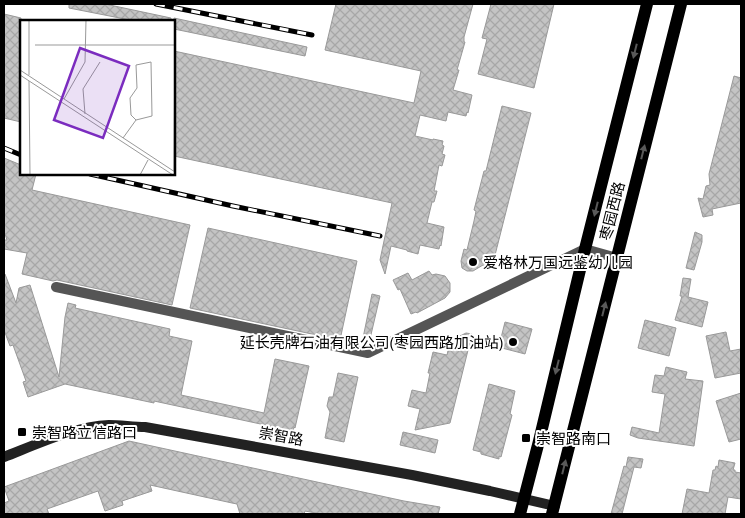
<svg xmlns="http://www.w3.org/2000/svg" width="745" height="518" viewBox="0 0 745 518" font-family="'Archivo Narrow','Noto Sans SC',sans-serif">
<defs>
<pattern id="building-cross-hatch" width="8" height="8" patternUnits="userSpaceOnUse" patternTransform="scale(1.25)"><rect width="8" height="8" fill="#c4c4c4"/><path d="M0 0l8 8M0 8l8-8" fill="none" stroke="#a7a7a7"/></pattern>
</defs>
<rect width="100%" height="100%" fill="#fff"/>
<path fill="url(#building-cross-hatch)" stroke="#999" d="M 69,4 L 105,4 L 171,18 L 171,21 L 135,21 L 69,8 Z
M 336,4 L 473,4 L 464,37 L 464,42 L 465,42 L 457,70 L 459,70 L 453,90 L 472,95 L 468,113 L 467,112 L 466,116 L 448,112 L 446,121 L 420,115 L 415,136 L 433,140 L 433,139 L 443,141 L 442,145 L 444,146 L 442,154 L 445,155 L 442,166 L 439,165 L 434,191 L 437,191 L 434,202 L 432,202 L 427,223 L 444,227 L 441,246 L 440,245 L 439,249 L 420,245 L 418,254 L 407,251 L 407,250 L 391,246 L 385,274 L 380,260 L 392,203 L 174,156 L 174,51 L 414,103 L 421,71 L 325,50 Z
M 491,4 L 554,4 L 534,88 L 478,74 L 487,39 L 482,38 Z
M 4,14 L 21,18 L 21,122 L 4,118 Z
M 174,18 L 307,47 L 305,56 L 174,29 Z
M 734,76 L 741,78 L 741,203 L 712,209 L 713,215 L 703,217 L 698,198 L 703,199 L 706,186 L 710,185 L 709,174 Z
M 502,106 L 531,113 L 492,267 L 483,265 L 473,271 L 467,271 L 462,268 L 461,261 L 464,249 L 467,250 L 474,221 L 476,211 L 474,210 L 484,171 L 486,171 Z
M 4,158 L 21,165 L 21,174 L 36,174 L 32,190 L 190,225 L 172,305 L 57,280 L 53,281 L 22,274 L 27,253 L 4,249 L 4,240 L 7,240 L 4,231 Z
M 208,228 L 357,261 L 340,340 L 190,308 Z
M 695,232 L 702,235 L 702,242 L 694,270 L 686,268 Z
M 429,271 L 432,275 L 436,274 L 445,276 L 450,283 L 450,292 L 445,298 L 417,313 L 416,312 L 411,314 L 400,289 L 398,290 L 393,280 L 408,273 L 412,280 Z
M 4,274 L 5,274 L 16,303 L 19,288 L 30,285 L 59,377 L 65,317 L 68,303 L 76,305 L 75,308 L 170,329 L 169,336 L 192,341 L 181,395 L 264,413 L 275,359 L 309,366 L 295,428 L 294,427 L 292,436 L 278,433 L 279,428 L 154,401 L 154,403 L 65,384 L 28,397 L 23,382 L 26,381 L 13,345 L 10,346 L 4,330 Z
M 683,278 L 691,279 L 688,297 L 708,302 L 702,327 L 675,320 L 682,296 L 680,296 Z
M 372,294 L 380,296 L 370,339 L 363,338 Z
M 645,320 L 676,328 L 669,356 L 638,348 Z
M 505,322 L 532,329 L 525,354 L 502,348 L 503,343 L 500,342 Z
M 726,332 L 730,351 L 741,349 L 741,373 L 715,378 L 706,336 Z
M 466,333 L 472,334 L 450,423 L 415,430 L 420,409 L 408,406 L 412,390 L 426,393 L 430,373 L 428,373 L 433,352 L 447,355 L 450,342 L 455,343 L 456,338 Z
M 666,367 L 687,372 L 685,379 L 703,381 L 694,446 L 638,438 L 630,435 L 632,427 L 659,433 L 665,394 L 652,392 L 655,375 L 664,376 Z
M 338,373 L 358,377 L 344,442 L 325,438 L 330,412 L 327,406 L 329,397 L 333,397 Z
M 489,384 L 515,391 L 510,414 L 512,415 L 501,457 L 499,456 L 499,459 L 481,454 L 481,452 L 473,450 Z
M 741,393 L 741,439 L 729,442 L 716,401 Z
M 403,432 L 438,440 L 435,453 L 400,445 Z
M 129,441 L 404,501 L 440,507 L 438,514 L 321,514 L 305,511 L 304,514 L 240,514 L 237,504 L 232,503 L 150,485 L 152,491 L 122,501 L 123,505 L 105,511 L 98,491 L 47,509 L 49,514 L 4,514 L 4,503 L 9,501 L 4,487 Z
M 628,457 L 643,459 L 641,468 L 634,467 L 622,514 L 611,514 L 624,466 L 626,467 Z
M 719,460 L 735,463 L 733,470 L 735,470 L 735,472 L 741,473 L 741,499 L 728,497 L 725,514 L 682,514 L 687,489 L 709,493 L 713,470 L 715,470 L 716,466 L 718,467 Z"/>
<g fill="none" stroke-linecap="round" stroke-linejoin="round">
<path stroke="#555" stroke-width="10" d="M 56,287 L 368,353 L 585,249 L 617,258"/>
<path stroke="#222" stroke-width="10" d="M 4,457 C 35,445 76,426 109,425 C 121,425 133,427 145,427 L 412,475 L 490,491 L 555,506"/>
<path stroke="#000" stroke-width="12" d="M 520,514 L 539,441 L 585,249 L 647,4
M 552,514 L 681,4"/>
<defs>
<path id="rail" d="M 156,4 L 312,35
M 4,148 L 21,155
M 90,174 L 233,206 L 380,236"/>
</defs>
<use href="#rail" stroke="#000" stroke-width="5"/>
<use href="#rail" stroke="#fff" stroke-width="3" stroke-dasharray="9" stroke-linecap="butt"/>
</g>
<defs><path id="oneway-solid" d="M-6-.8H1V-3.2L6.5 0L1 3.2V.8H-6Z" transform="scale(1.25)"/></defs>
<g fill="#595959">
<use href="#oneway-solid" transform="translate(635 51) rotate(104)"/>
<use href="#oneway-solid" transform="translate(643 152) rotate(-76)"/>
<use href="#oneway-solid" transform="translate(596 209) rotate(104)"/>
<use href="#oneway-solid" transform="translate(604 309) rotate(-76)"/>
<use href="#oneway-solid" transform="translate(557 367) rotate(104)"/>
<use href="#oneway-solid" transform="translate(564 467) rotate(-76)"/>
</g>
<g fill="#000" stroke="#fff" stroke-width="2">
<circle cx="473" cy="262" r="5"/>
<circle cx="513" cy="342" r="5"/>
<rect x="17" y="427" width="10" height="10" rx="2.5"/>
<rect x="521" y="433" width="10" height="10" rx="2.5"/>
</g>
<g text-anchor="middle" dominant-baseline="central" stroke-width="4" stroke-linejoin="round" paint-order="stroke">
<g font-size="15" fill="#000" stroke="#fff">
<text transform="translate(612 211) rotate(-76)">枣园西路</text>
<text transform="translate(281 436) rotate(10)">崇智路</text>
</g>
<g font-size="15" fill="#000" stroke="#fff" text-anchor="start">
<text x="483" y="262">爱格林万国远鉴幼儿园</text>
<text x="503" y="342" text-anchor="end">延长壳牌石油有限公司(枣园西路加油站)</text>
<text x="32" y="432">崇智路立信路口</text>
<text x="536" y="438">崇智路南口</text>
</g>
</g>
<g transform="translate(20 20)">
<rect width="155" height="155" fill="#fff"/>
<path fill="none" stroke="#999" stroke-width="1" d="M 9,0 L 9,55M 15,25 L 154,25M 0,50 L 155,152M 0,55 L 153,155M 9,61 L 10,155M 44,79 L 65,42 L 66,0M 65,94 L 63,69 L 80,42M 103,118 L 116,100 L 111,95 L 110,78 L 117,68 L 116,45 L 131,42 L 132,96 L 116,100M 154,151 L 155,6M 120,155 L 128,140"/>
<path fill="#7b2cbf" fill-opacity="0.15" stroke="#7b2cbf" stroke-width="2.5" d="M 60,28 L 109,46 L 83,118 L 34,100 Z"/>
<rect width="155" height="155" fill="none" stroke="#000" stroke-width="2.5"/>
</g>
<rect width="745" height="518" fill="none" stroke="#000000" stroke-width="10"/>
</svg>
